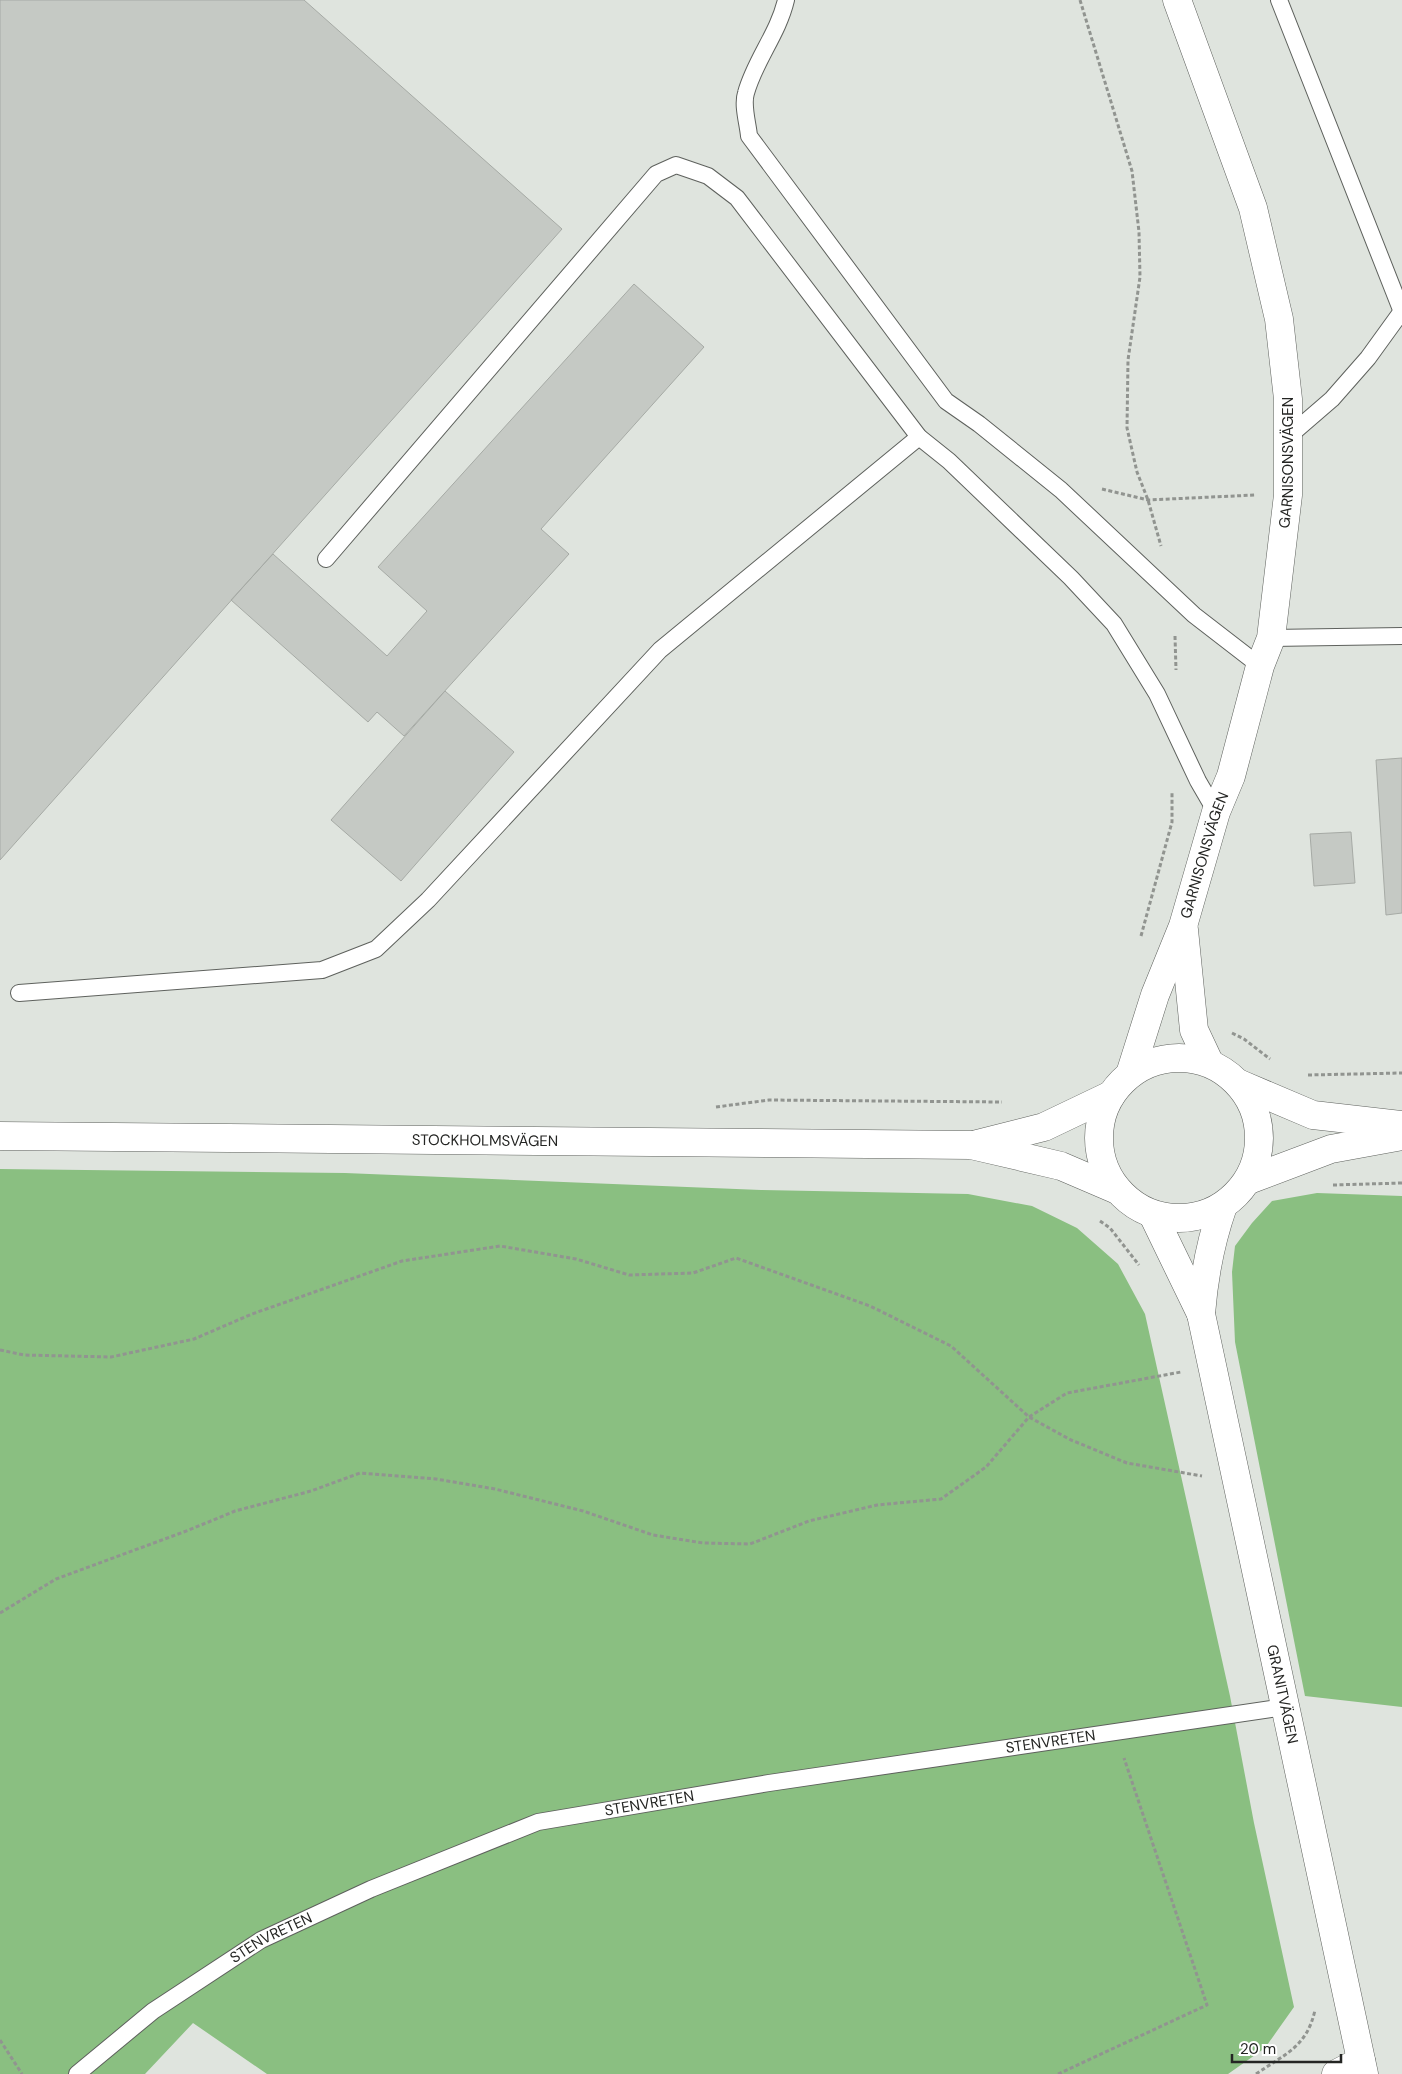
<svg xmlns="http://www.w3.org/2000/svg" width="1402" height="2074" viewBox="0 0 1402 2074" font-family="'DM Sans',sans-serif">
<rect width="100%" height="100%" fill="#dfe4de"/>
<path fill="#8abf81" d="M 0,1169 L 345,1173 L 761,1190 L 968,1194 L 1032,1206 L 1077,1228 L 1118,1264 L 1145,1314 L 1230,1696 L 1254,1823 L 1294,2007 L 1265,2048 L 1228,2074 L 267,2074 L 193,2023 L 145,2074 L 0,2074 Z
M 1317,1193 L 1402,1196 L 1402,1707 L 1305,1696 L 1235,1342 L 1232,1272 L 1235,1246 L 1252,1223 L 1272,1201 Z"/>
<path fill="#c5c9c4" stroke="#a6aaa5" d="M 0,0 L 304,0 L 562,229 L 0,860 Z
M 634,284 L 704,347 L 541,529 L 569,554 L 404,736 L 377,712 L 368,722 L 231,600 L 273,554 L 387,656 L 427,611 L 378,567 Z
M 445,691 L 514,752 L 401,881 L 331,820 Z
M 1402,758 L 1402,913 L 1386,915 L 1376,760 Z
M 1351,832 L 1355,883 L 1314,886 L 1310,834 Z"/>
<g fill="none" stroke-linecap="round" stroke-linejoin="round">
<defs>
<g id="service">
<path d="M 786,0 C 778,34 755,60 746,93 C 742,105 748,124 749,136 L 946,401 L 979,424 L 1061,490 L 1194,615 L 1260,666"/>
<path d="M 1279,0 L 1402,312"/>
<path d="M 1288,437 L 1332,399 L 1368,358 L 1402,311"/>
<path d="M 326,559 L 656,174 L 676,165 L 708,176 L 737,198 L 919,437 L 949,461 L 1071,578 L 1114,624 L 1157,694 L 1198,781 L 1216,812"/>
<path d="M 1271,638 L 1402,636"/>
<path d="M 19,993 L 322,970 L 376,949 L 428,900 L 660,650 L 919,437"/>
<path id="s1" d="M 77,2074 L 153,2011 L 261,1940 L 371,1889 L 538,1822 L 769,1783 L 1285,1707"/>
</g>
<g id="minor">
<path d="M 1184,930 L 1194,1030 L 1209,1062"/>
<path id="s2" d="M 1131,1071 L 1155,995 L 1183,926 L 1216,812 L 1231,776 L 1260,666 L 1271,638 L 1288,495 L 1288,399 L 1279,319 L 1253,208 L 1177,0"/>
<path id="s3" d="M 1153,1215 L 1201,1314 L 1364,2074"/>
<path d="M 1201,1314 C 1204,1275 1210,1243 1223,1206"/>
<path d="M 1336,2074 L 1361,2061"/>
</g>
<g id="secondary">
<circle cx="1179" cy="1138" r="80"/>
<path d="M 1240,1084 L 1313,1115 L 1402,1125"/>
<path id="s4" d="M 0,1136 L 971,1145 L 1061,1166 L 1117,1190"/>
<path d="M 977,1144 L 1044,1127 L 1111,1095"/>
<path d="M 1249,1180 L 1331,1149 L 1402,1136"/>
</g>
</defs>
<use href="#service" stroke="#5e615d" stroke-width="18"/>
<use href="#minor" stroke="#5e615d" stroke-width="29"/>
<use href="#secondary" stroke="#5e615d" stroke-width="29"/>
<path stroke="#919490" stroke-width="3" stroke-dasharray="4 2.5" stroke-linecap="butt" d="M 1080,0 L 1132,171 L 1139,232 L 1140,277 L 1128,360 L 1127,428 L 1137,472 L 1148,500 L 1161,546
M 1102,489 L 1148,500 L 1255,495
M 1175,636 L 1176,670
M 1141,936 L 1172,822 L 1172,793
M 1232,1033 L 1244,1039 L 1270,1059
M 1308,1075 L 1402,1073
M 716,1107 L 769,1100 L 1002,1102
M 1333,1185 L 1402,1183
M 1100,1221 L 1110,1228 L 1139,1265
M 0,1350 L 24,1355 L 111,1357 L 194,1339 L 252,1314 L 402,1261 L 500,1246 L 576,1259 L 629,1275 L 693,1273 L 736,1258 L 870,1306 L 951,1346 L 1029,1417 L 1071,1440 L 1127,1463 L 1202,1476
M 0,1613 L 56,1579 L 189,1530 L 235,1511 L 311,1491 L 360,1473 L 436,1479 L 495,1489 L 583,1511 L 653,1535 L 703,1543 L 750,1544 L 809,1521 L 877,1505 L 941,1499 L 986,1467 L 1029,1417 L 1067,1393 L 1181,1372
M 0,2040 L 22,2074
M 1058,2074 L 1207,2005 L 1124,1758
M 1256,2074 C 1285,2054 1307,2047 1315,2010"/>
<use href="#service" stroke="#fff" stroke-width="16"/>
<use href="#minor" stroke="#fff" stroke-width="28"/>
<use href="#secondary" stroke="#fff" stroke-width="28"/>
</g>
<g text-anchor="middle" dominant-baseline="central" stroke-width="4" stroke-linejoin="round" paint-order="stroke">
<g font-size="15" fill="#242523" stroke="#fff">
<text stroke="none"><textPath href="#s2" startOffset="632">GARNISONSVÄGEN</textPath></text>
<text stroke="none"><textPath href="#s2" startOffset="228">GARNISONSVÄGEN</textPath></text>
<text stroke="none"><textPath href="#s4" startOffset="485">STOCKHOLMSVÄGEN</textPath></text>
<text stroke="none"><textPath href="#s3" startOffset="499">GRANITVÄGEN</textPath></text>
<text stroke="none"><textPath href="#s1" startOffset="1048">STENVRETEN</textPath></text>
<text stroke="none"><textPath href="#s1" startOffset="642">STENVRETEN</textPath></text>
<text stroke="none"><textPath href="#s1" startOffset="238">STENVRETEN</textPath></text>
</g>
</g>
<path d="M1232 2054v8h109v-8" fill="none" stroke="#242523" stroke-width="2.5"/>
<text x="1240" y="2054" font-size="15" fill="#242523" stroke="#ffffff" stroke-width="4" paint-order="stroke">20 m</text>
</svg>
